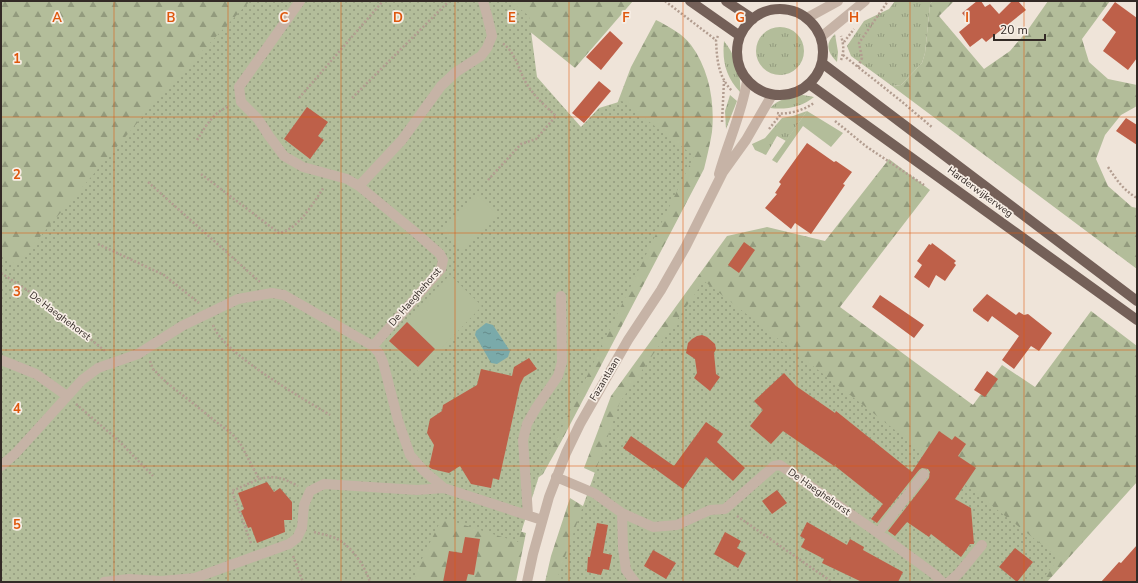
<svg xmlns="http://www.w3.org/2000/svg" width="1138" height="583" viewBox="0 0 1138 583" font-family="'Nunito Sans',sans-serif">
<defs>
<pattern id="grass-tufts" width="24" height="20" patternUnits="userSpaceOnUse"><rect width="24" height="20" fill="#b3bd9a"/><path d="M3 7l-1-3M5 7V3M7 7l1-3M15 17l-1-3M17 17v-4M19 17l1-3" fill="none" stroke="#929a7d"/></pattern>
<pattern id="forest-firs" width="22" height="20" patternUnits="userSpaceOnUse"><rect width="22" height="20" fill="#b3bd9a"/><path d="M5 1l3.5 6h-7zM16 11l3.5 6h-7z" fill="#929a7d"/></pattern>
<pattern id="park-dots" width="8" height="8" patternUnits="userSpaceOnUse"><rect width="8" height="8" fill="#b3bd9a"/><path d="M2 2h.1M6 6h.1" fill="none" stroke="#929a7d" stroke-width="1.8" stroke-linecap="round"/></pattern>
<pattern id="water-ripples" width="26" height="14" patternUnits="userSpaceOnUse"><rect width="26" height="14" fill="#7aaaaa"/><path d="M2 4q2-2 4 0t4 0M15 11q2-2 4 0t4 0" fill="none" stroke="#658b8a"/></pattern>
</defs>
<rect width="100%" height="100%" fill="#efe4d9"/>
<path fill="url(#grass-tufts)" d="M 895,1 L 932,1 L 930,5 L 925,53 L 922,63 L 901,85 L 892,86 L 851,56 L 847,46 L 864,21 L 889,9 Z
M756 51a24 24 0 1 1 48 0a24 24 0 1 1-48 0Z
M 835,34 L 838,52 L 837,62 C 828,53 824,44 835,34 Z
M 724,41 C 735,54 742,76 740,92 C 726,77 722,62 724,41 Z
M 730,95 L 737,101 L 726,129 L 725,111 Z
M 803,95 L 814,97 C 802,107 786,110 770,108 C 778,99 792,96 803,95 Z
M 807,111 L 786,141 L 777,136 L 766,155 L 755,150 L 752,144 L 765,138 L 782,118 L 793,116 Z"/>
<path fill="url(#forest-firs)" d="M 1,1 L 252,1 L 35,275 L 1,268 Z
M 510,1 L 633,1 L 575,68 L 513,18 Z
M 932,1 L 954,1 L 939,16 L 984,69 L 1010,51 L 1027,31 L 1048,1 L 1110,1 L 1082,39 L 1089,62 L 1108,79 L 1137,85 L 1137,106 L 1121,115 L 1105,135 L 1096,159 L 1108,186 L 1132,207 L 1137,208 L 1137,269 L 892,86 L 901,85 L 922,63 L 925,53 L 930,5 Z
M 656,20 C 668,26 683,34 691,45 C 709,69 715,102 712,132 C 710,144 707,157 704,169 L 562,440 L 543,474 L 539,477 L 534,472 L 617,104 L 631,67 Z
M 889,159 L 930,190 L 840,307 L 973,405 L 1002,365 L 1035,387 L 1091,311 L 1137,346 L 1137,482 L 1047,582 L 1011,582 L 620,484 L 584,468 L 611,396 L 727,236 L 767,227 L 825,241 Z
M 570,498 L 615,526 L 626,582 L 545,582 L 551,556 Z
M 433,507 L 526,533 L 516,582 L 404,582 Z"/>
<path fill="url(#park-dots)" d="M 250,1 L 510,1 L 529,16 L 537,77 L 581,127 L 599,108 L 622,101 L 694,156 L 540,473 L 518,542 L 442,518 L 416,571 L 415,582 L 1,582 L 1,253 L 16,265 L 167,88 Z
M 704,281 L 1059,558 L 1040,582 L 556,582 L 620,402 Z"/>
<path fill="#b3bd9a" d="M 807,111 L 843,133 L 831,147 L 803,126 L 777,163 L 772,160 Z
M 478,196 L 498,215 L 463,251 L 443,231 Z
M 450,275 L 482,306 L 419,372 L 386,340 Z"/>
<path fill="url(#water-ripples)" d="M 486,323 L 493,325 L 510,351 L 508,357 L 497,364 L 491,363 L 475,335 L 476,331 Z"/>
<path fill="#be6049" d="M 977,1 L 981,1 L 985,7 L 990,4 L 999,14 L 1012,1 L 1018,1 L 1026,10 L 986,42 L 982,38 L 970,47 L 959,32 L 970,23 L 962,13 Z
M 1115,2 L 1137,18 L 1137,58 L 1128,70 L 1103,51 L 1116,32 L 1102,20 Z
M 610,31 L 623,43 L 601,70 L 586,57 Z
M 599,81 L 611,91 L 584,123 L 572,113 Z
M 307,107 L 328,122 L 318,136 L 324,140 L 310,159 L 284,139 Z
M 1126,118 L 1137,125 L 1137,145 L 1116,131 Z
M 807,143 L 834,162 L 836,161 L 852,172 L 843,184 L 845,185 L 834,201 L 811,234 L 795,223 L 791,229 L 765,208 L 777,194 L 775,193 L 781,184 L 779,182 Z
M 744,242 L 755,250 L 739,273 L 728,265 Z
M 932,243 L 956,261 L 954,263 L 956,265 L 945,281 L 936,275 L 929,288 L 914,277 L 922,265 L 917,261 L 929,244 L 931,245 Z
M 987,294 L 1016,315 L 1019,312 L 1024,315 L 1028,314 L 1052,333 L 1039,351 L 1031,346 L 1014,369 L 1002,360 L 1019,336 L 992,316 L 988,322 L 973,311 L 973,309 Z
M 880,295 L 924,325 L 914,338 L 872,307 Z
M 407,322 L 435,349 L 418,367 L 389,341 Z
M 702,335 L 707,337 L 715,344 L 716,349 L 714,353 L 716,374 L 720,377 L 710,391 L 694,378 L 697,373 L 695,359 L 686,353 L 688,343 L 692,339 L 697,336 Z
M 529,358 L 537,369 L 524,377 L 520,385 L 499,480 L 493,478 L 491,488 L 471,484 L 460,466 L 449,473 L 432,469 L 429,467 L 434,445 L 427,433 L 430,419 L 442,411 L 443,405 L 477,385 L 481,369 L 512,376 L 514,367 Z
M 987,371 L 998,379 L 985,397 L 974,390 Z
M 784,373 L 796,386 L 835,413 L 836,411 L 912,472 L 939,431 L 952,440 L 955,436 L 966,444 L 958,456 L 976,468 L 955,499 L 971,508 L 974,544 L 970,544 L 961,557 L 931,534 L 929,537 L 907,522 L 895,536 L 888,531 L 929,478 L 930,472 L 928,469 L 922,468 L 919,470 L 877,523 L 871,519 L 883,504 L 835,466 L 836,464 L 834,466 L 783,431 L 771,444 L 750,426 L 763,410 L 754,401 Z
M 706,422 L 723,434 L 717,442 L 745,468 L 733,481 L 706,457 L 683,489 L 654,468 L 653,469 L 623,448 L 631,436 L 674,466 Z
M 267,482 L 274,492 L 280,488 L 292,502 L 292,520 L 284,520 L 285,532 L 257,543 L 251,527 L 248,528 L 241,511 L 244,509 L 238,493 Z
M 777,490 L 787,503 L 772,514 L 762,501 Z
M 807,522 L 847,545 L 850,539 L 864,547 L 863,550 L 903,572 L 898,582 L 862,582 L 822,563 L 824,559 L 801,547 L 805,539 L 800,536 Z
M 597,523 L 608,525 L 603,553 L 612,555 L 609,570 L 603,569 L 601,575 L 587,572 L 588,557 L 590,557 Z
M 725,532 L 741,541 L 737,548 L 746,553 L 738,568 L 714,554 Z
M 465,537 L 480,539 L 474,575 L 468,574 L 466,582 L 443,582 L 449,551 L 462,553 Z
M 1137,545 L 1137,582 L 1101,582 L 1119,562 L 1121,563 Z
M 1015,548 L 1033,562 L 1017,582 L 999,567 Z
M 653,550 L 676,563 L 666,579 L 644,566 Z"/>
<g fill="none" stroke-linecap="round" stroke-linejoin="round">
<path stroke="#b29d90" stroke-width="2.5" stroke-dasharray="2 2" stroke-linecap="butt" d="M 665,1 L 716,40
M 718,36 L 716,40 C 717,60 718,76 732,91
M 844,42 L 854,29
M 843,55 L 901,101 L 933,128
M 841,60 C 844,52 844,45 841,36
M 858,67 L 862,58 L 859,43 L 888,1
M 299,98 L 383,1
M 352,98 L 449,1
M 777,113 C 788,115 804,110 814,103
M 835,121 L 867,147 L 924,185
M 722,122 L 724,81
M 769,129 L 781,114
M 197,140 C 206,126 213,112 230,106
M 1108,167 C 1116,179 1123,190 1137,198
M 201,174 L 279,233 C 298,230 314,202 324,187
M 488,180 L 521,144 L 536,139 L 556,116 C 544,105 533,95 525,81 C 518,68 515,51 502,43
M 148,182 L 260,282
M 98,244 L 164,275 L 199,303
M 1,273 L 45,302 L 105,351
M 213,325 C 222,353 304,399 330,415
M 150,361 L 153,369 L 166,382 L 233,435 L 240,443 L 259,479 C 276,475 283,478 298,486
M 76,404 L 118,440 L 153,476
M 737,516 L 832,582
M 314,532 C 321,534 328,535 335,538 C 351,545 365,566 370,582
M 251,543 L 232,491 L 259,479
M 293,556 L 303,582"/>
<path stroke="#c6b3a6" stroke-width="10" d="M 807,18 L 838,1
M 821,37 L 865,1
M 719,174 C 728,142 742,113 747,81
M 359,186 L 402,140 L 441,86 L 456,72 L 481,56 L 487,48 L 492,36 L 487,15 L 483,1
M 373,346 L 379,353 L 383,362 L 398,420 L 410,455 L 424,471 L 444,488 L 542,520
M 1,360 L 36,374 L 67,396
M 1,466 L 15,454 L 82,380 L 98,368 L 138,354 L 182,326 L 238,299 L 272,293 L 284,295 L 373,346 L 441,269 L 443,260 L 440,254 L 415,232 L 359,186 L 347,179 L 303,167 L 284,156 L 269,136 L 258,119 L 241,102 L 239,87 L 300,1
M 556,477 L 594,493 L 622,513 L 623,548 L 626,570 L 635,582
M 622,513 L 653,527 L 677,525 L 710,510 L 725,509 L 774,466 L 780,465 L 878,533 L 934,574 L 942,582
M 528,515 L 523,440 L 527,424 L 536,408 L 558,376 L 562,362 L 561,296
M 878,533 L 924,474
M 104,582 L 129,579 L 161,581 L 195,578 L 289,544 L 297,538 L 302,528 L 304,505 L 310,491 L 324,484 L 417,490 L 444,488
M 527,582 L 533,554 L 549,497 L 566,453 L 580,424 L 628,340 L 661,290 L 686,246 L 723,172 L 746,140 L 772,95
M 949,582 L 959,573 L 982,545"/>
<path stroke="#746058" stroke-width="10" d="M 690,1 L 740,36
M 726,1 L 753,19
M737 52a43 43 0 1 1 86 0a43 43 0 1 1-86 0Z
M 822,63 L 1137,301
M 809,84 L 1137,320"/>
</g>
<path fill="none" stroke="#df570d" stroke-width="1" stroke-opacity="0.55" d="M 114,1 L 114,582M 228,1 L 228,582M 341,1 L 341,582M 455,1 L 455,582M 569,1 L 569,582M 683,1 L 683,582M 797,1 L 797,582M 910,1 L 910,582M 1024,1 L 1024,582M 1,117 L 1137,117M 1,233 L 1137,233M 1,350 L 1137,350M 1,466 L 1137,466"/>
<g text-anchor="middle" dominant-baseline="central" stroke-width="3.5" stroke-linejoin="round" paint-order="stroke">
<g font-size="10" fill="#332a26" stroke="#f7eee5">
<text transform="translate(980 192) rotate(36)">Harderwijkerweg</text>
<text transform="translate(415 297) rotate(-49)">De Haeghehorst</text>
<text transform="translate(60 316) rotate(37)">De Haeghehorst</text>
<text transform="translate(605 379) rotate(-59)">Fazantlaan</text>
<text transform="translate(819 492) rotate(35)">De Haeghehorst</text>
</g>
</g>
<g font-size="13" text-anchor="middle" font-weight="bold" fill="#df570d" stroke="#f7eee5" stroke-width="3.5" stroke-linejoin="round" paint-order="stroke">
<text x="57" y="22">A</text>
<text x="171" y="22">B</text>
<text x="284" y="22">C</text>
<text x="398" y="22">D</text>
<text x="512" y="22">E</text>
<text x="626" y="22">F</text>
<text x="740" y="22">G</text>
<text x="854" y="22">H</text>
<text x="967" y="22">I</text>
<text x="17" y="63">1</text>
<text x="17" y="179">2</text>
<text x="17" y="296">3</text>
<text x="17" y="413">4</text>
<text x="17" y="529">5</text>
</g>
<rect width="1138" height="583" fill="none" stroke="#332a26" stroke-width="4"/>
<path d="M994 34v6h51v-6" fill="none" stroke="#332a26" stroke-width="2"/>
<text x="1000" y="34" font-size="12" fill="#332a26" stroke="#f7eee5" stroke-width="3" paint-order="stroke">20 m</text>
</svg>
